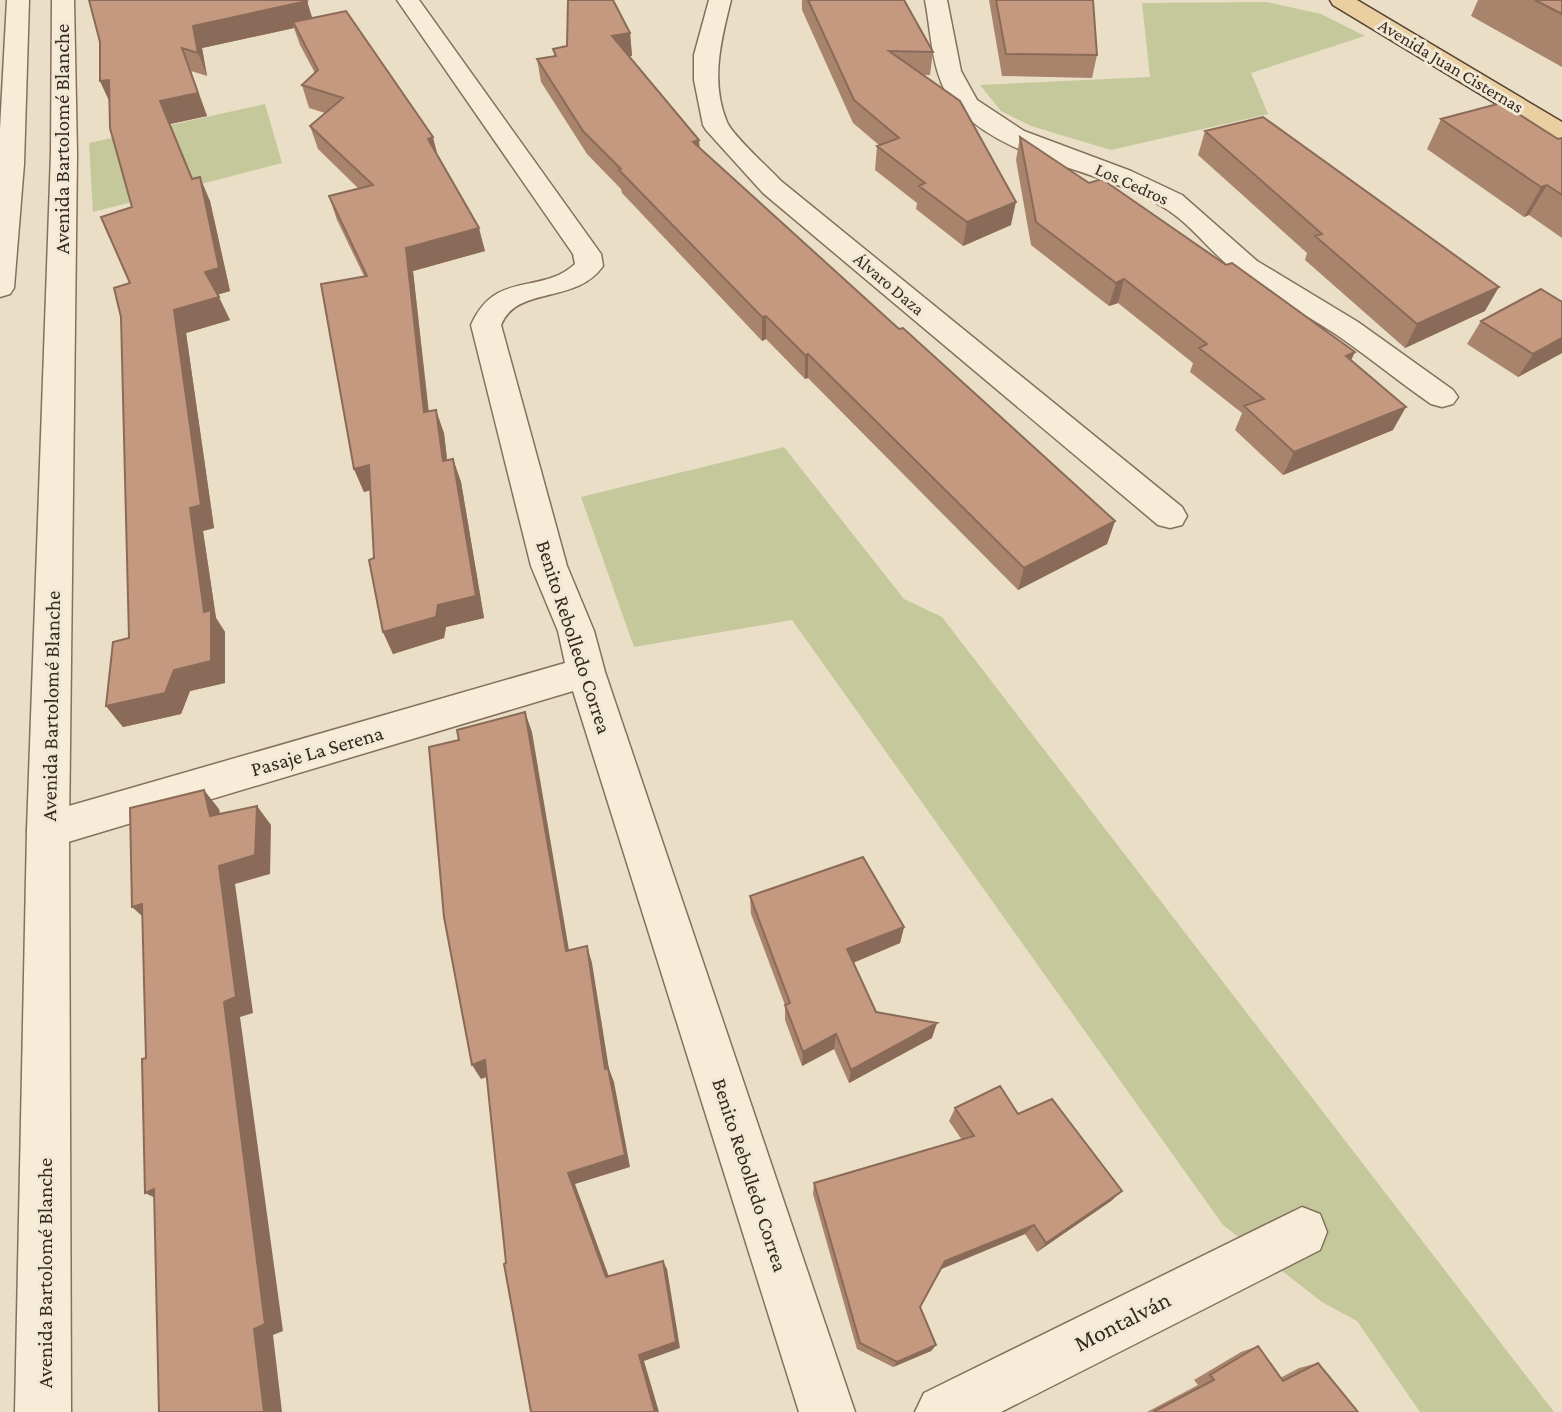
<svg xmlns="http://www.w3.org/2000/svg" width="1562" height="1412" viewBox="0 0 1562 1412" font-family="'Crimson Pro',serif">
<rect width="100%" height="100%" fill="#eadec6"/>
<path fill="#c4c89b" d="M 1267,2 L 1321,14 L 1365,36 L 1251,73 L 1268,114 L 1111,150 L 1031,126 L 1001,111 L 980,85 L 1150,77 L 1142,3 Z
M 265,104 L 282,163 L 93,212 L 89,143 Z
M 784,447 L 904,599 L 942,617 L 1554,1412 L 1420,1412 L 1357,1321 L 1322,1302 L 1223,1225 L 792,620 L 634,647 L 581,497 Z"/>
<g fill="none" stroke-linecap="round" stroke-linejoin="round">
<defs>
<path id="minor" d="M 397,0 L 419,0 L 601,254 L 603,266 C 576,305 517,285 501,325 L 567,566 L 594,631 L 605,672 L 855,1412 L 799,1412 L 573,691 L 48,848 L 33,843 L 27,830 L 33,817 L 48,812 L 565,663 L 558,631 L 531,566 L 471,325 C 496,269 540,296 575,264 L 573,254 Z
M 709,0 L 731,0 C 721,40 710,82 727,122 C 733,136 769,168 781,181 L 1182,507 L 1187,516 L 1182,525 L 1170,528 L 1158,525 L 763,193 L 706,130 L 703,125 L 694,80 L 694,55 Z
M 925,0 L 947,0 L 961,71 L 977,100 L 1024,131 L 1131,171 L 1182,195 L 1257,261 L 1358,322 L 1453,390 L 1458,397 L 1453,404 L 1442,407 L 1431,404 C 1399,382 1369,357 1337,335 C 1305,314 1270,297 1238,273 C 1211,254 1192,224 1163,207 C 1100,168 1013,164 959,110 C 931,82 932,36 925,0 Z
M 1302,1207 L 1320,1214 L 1327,1232 L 1320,1250 L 1001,1412 L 915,1412 L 924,1393 Z"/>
<path id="tertiary" d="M 7,0 L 29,0 L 24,164 L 14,288 L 10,294 L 0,297 L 0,129 Z
M 52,0 L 74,0 L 77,154 L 69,830 L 71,1412 L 15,1412 L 27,830 L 51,154 Z"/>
<path id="primary" d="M 1330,0 L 1357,0 L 1562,122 L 1562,141 L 1553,138 L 1333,5 Z"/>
</defs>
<use href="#minor" stroke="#84705d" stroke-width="3"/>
<use href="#tertiary" stroke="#84705d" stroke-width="3"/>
<use href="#primary" stroke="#523f31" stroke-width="3"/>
<use href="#minor" fill="#f6ecd8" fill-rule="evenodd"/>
<use href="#tertiary" fill="#f6ecd8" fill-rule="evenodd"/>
<use href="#primary" fill="#ead0a1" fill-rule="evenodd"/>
</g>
<path fill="#a9846d" d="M 802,0 L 904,0 L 933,52 L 930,75 L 922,75 L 1011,225 L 963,246 L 916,209 L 917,203 L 875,170 L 877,146 L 879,145 L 853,123 L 802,10 Z
M 989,0 L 1093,0 L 1097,55 L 1092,78 L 1002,76 Z
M 1478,0 L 1562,0 L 1562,67 L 1471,16 Z
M 307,1 L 312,18 L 438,156 L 485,251 L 413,271 L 429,412 L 444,433 L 447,460 L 453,459 L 461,482 L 484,618 L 446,627 L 444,638 L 393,654 L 383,632 L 374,558 L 371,490 L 364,492 L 354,469 L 364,276 L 337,220 L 329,196 L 359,189 L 318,149 L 310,126 L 325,113 L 309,108 L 302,85 L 315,73 L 300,45 L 294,28 L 202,48 L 207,76 L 191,71 L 207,116 L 170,124 L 193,179 L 210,201 L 230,291 L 217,295 L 230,320 L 186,333 L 214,528 L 203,531 L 216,618 L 225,632 L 225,683 L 190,691 L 181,714 L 123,727 L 106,706 L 129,638 L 130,283 L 132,207 L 109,101 L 100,81 Z
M 630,33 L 632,56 L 629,56 L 700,149 L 899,329 L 1115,521 L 1107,544 L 1018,590 L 808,378 L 805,379 L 766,339 L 762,341 L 622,193 L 621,189 L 587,154 L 541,82 L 537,59 L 555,56 L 553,49 Z
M 1441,119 L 1558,139 L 1562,138 L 1562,238 L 1529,215 L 1524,217 L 1427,149 Z
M 1205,131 L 1485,311 L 1405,348 L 1305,260 L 1307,253 L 1198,155 Z
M 1020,137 L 1351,361 L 1393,430 L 1283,475 L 1235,430 L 1242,413 L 1190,372 L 1193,363 L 1118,303 L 1109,306 L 1031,245 L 1016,160 Z
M 1481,321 L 1562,353 L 1518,377 L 1467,344 Z
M 750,896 L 904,927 L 900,943 L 853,963 L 876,1012 L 932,1038 L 849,1083 L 834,1049 L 802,1066 L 785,1020 L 785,1005 L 751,914 Z
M 955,1108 L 1018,1114 L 1122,1191 L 1111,1201 L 1037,1252 L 1025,1234 L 940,1269 L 920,1307 L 936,1345 L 931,1351 L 893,1367 L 857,1349 L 813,1194 L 814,1183 L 962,1140 L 949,1121 Z
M 1258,1346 L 1280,1378 L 1299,1368 L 1318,1363 L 1358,1412 L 1147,1412 L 1198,1385 L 1194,1380 L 1241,1352 Z"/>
<path fill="#8a6b59" d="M 307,1 L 314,24 L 293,22 L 294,28 L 202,48 L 207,76 L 198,53 L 193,26 Z
M 630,33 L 632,56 L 614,59 L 612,36 Z
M 182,48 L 207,116 L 170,124 L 202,203 L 160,101 Z
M 109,80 L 111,104 L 100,81 Z
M 433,137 L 439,161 L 428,139 Z
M 699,140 L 701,163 L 693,142 Z
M 200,177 L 210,201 L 230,291 L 216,295 L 205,272 Z
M 1547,185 L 1529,215 L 1524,217 L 1541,187 Z
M 1016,202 L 1011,225 L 963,246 L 967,222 Z
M 479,228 L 485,251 L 413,271 L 431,436 L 424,412 L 406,248 Z
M 1124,279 L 1118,303 L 1109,306 L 1116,283 Z
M 1499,287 L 1485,311 L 1405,348 L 1417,324 Z
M 219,297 L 230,320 L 186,333 L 214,528 L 203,531 L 216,618 L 225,632 L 225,683 L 190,691 L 181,714 L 123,727 L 106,706 L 174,670 L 204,612 L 190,508 L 174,310 Z
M 766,316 L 766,339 L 762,341 L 762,317 Z
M 1562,338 L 1562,353 L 1518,377 L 1533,354 Z
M 1355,352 L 1344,375 L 1346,356 Z
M 808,354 L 808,378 L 805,379 L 805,355 Z
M 1406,407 L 1393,430 L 1283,475 L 1294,452 Z
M 436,410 L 444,433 L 450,485 L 443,461 Z
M 453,459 L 461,482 L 484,618 L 446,627 L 444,638 L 393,654 L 383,632 Z
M 369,465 L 379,488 L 364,492 L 354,469 Z
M 1115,521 L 1107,544 L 1018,590 L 1024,568 Z
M 525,712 L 532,732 L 572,968 L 566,951 Z
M 204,790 L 219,809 L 225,835 L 210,816 Z
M 257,806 L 271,825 L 270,874 L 235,884 L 253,1013 L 240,1017 L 283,1331 L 273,1335 L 282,1412 L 264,1412 L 254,1329 L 224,1002 L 219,866 Z
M 142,904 L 151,924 L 132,907 Z
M 904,927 L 900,943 L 845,966 L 847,949 Z
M 587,946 L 592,963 L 609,1069 L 614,1082 L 630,1167 L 575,1184 L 612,1285 L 606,1277 L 568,1173 L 605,1069 Z
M 937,1023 L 932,1038 L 849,1083 L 851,1070 Z
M 836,1034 L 834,1049 L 802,1066 L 803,1052 Z
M 485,1060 L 495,1074 L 481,1079 L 472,1065 Z
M 154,1189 L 166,1203 L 145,1193 Z
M 1122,1191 L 1111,1201 L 1037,1252 L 1046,1243 Z
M 1034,1225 L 1025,1234 L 939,1270 L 945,1261 Z
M 663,1261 L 667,1269 L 680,1348 L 644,1361 L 659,1412 L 655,1412 L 639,1355 Z
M 936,1345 L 931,1351 L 893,1367 L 897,1362 Z"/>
<path fill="#c5997f" stroke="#8a6b59" stroke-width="2" d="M 89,0 L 306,0 L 307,1 L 193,26 L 198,53 L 182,48 L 198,93 L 160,101 L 192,179 L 200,177 L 219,268 L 205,272 L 219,297 L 174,310 L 201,505 L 190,508 L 204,612 L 211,610 L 211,661 L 174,670 L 165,693 L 106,706 L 113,642 L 129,638 L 121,317 L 114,288 L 130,283 L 101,217 L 132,207 L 110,128 L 109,80 L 100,81 L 100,42 Z
M 568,0 L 613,0 L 630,33 L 612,36 L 699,140 L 693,142 L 899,329 L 903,328 L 1115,521 L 1024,568 L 808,354 L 805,355 L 766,316 L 762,317 L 619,170 L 621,169 L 583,131 L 537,59 L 556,56 L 553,49 L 567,46 Z
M 808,0 L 904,0 L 933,52 L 889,51 L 960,101 L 1016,202 L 967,222 L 919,186 L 925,183 L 877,146 L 899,138 L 854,100 Z
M 996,0 L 1093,0 L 1097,55 L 1006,54 Z
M 1535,0 L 1562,0 L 1562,14 Z
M 346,11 L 433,137 L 428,139 L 479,228 L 406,248 L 424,412 L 436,410 L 443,461 L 453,459 L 476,596 L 438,605 L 436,617 L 383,632 L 369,560 L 374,558 L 369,465 L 354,469 L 321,284 L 367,276 L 329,196 L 373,185 L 310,126 L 343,98 L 302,85 L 318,70 L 293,22 Z
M 1501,103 L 1558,139 L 1562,138 L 1562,195 L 1547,185 L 1541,187 L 1441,119 Z
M 1263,117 L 1499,287 L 1417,324 L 1315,236 L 1322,234 L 1205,131 Z
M 1020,137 L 1089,183 L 1102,179 L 1226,265 L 1232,263 L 1355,352 L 1346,356 L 1406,407 L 1294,452 L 1244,406 L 1264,399 L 1199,348 L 1207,344 L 1124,279 L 1116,283 L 1036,222 Z
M 1541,289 L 1562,302 L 1562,338 L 1533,354 L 1481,321 Z
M 525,712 L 566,951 L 587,946 L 605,1069 L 608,1068 L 625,1155 L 568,1173 L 606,1277 L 663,1261 L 676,1342 L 639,1355 L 655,1412 L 531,1412 L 504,1264 L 506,1263 L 485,1060 L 472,1065 L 444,917 L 429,747 L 459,740 L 457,730 Z
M 204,790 L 210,816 L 257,806 L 255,855 L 219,866 L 236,997 L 224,1002 L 265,1324 L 254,1329 L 264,1412 L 159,1412 L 154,1189 L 145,1193 L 142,1059 L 146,1058 L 142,904 L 132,907 L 130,808 Z
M 863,857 L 904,927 L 847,949 L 876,1012 L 937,1023 L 851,1070 L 836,1034 L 803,1052 L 785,1005 L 790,1003 L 750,896 Z
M 1000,1086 L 1018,1114 L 1052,1099 L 1122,1191 L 1046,1243 L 1034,1225 L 945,1261 L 920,1307 L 936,1345 L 897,1362 L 860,1343 L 814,1183 L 974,1136 L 955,1108 Z
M 1258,1346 L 1283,1381 L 1318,1363 L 1358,1412 L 1153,1412 L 1214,1380 L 1210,1375 Z"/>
<g text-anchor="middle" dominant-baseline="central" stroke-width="6" stroke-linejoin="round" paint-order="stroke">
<g font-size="18" fill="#362920" stroke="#f2e9d5">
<text transform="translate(1451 66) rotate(31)">Avenida Juan Cisternas</text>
<text transform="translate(1132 184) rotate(24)">Los Cedros</text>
<text transform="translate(889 284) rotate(40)">Álvaro Daza</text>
</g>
<g font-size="21" fill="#362920" stroke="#f2e9d5">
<text transform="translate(62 139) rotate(-90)">Avenida Bartolomé Blanche</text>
<text transform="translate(574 637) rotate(72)">Benito Rebolledo Correa</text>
<text transform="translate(51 706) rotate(-89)">Avenida Bartolomé Blanche</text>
<text transform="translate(317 751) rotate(-16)">Pasaje La Serena</text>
<text transform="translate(750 1175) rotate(72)">Benito Rebolledo Correa</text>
<text transform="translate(45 1273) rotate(-90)">Avenida Bartolomé Blanche</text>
</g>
<g font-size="24" fill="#362920" stroke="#f2e9d5">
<text transform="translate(1122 1321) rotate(-27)">Montalván</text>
</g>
</g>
</svg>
